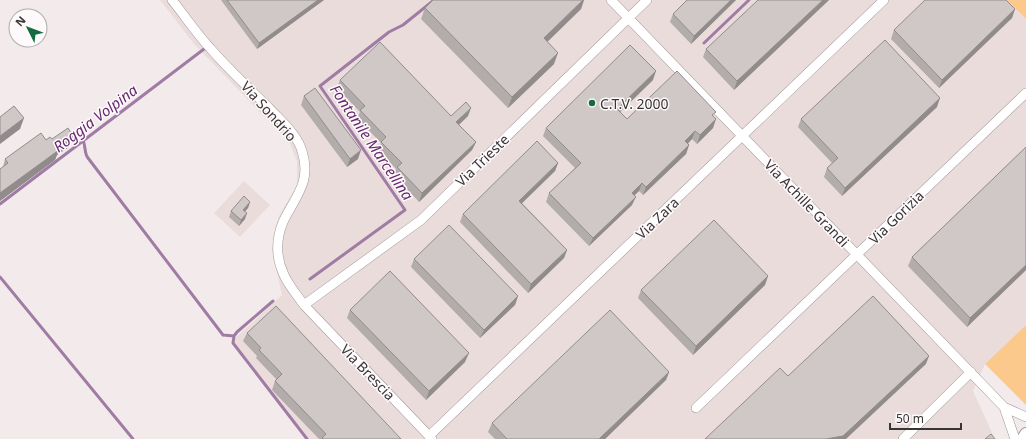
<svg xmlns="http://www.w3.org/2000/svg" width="1026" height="439" viewBox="0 0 1026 439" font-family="'Noto Sans',sans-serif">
<rect width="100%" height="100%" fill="#f3ebeb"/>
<path fill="#ebdcdc" d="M 160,0 L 1007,0 L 1026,19 L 1026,325 L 985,364 L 973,391 L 995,439 L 306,439 L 233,340 L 282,295 L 272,250 L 279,216 L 297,185 L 297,162 L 290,143 L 194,44 Z
M 244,181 L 270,205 L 240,237 L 214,213 Z"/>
<path fill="#fbc98c" d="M 1007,0 L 1026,0 L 1026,19 Z
M 1026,325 L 1026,405 L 985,364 Z"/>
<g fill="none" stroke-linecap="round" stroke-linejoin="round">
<path stroke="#a07ca5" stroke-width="3" d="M 704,43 L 749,0
M 83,140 C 86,147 84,153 88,158 L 223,335 L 234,336
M 0,204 L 204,49
M 0,277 L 133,439
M 310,279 L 405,210 L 320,86 L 389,32 L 403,25 L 434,0
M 273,301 L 237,332 L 234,336 L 233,343 L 307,439"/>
<defs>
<path id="minor" d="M 172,0 C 185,16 196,33 210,48 C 228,69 249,88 269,108 C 281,121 297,134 302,151 C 312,182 295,197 283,222 C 276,239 276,258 284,275 C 289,286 297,295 304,305 L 432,439
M 611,0 L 1004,407
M 304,305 L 421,220 L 647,0
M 696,408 L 1026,93
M 429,436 L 884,0
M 903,439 L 971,372
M 1015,439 L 1004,407 L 1026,417"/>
<path id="tertiary" d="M 1023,439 L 1026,434"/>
</defs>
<use href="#minor" stroke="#a09999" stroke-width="10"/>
<use href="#tertiary" stroke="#a09999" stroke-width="14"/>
<use href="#minor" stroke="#fff" stroke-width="9"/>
<use href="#tertiary" stroke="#fff" stroke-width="12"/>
</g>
<path fill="#b2acaa" d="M 221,0 L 324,0 L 257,49 Z
M 433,0 L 584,0 L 581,9 L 547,42 L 554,64 L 508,108 L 421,19 L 425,8 Z
M 736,0 L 691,44 L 670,22 L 673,14 Z
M 829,0 L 734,90 L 703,57 L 706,49 Z
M 1015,9 L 1012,18 L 939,88 L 891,39 L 894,30 Z
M 340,80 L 451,116 L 468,116 L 459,125 L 476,142 L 472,150 L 419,202 L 394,175 L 396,169 L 378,150 L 381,143 L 357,118 L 360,112 L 337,88 Z
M 653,80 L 620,112 L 627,119 L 714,117 L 713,128 L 697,144 L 692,139 L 688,144 L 689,145 L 686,154 L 643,195 L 639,191 L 634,195 L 632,205 L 589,246 L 546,202 L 549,193 L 575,168 L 543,136 L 546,128 Z
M 304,96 L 358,159 L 347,167 L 301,105 Z
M 937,107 L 842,196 L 824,177 L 827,168 L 832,163 L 798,127 L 801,119 Z
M 73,136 L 69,147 L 57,155 L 55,160 L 0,201 L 0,169 L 3,167 L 5,159 L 46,140 Z
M 1026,147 L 1026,270 L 967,327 L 908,266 L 912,257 Z
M 558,163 L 555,171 L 522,203 L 567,250 L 564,258 L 528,293 L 460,222 L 463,214 Z
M 250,202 L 248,208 L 245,211 L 245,219 L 239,226 L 229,217 L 231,211 Z
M 414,259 L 518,296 L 515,305 L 480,338 L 411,267 Z
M 768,276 L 765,285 L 693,355 L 638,298 L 641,290 Z
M 350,310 L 465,362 L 426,400 L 347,318 Z
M 247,333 L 401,439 L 319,439 L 272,390 L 275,381 L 277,380 L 256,358 L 257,356 L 243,341 Z
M 669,372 L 666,380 L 605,439 L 495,439 L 488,432 L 492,423 Z"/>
<path fill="#918c8b" d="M 318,0 L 324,0 L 257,49 L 259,43 Z
M 583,0 L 584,0 L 581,9 L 540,49 L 544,38 Z
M 731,0 L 736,0 L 691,44 L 694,36 Z
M 823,0 L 829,0 L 734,90 L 737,81 Z
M 1015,9 L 1012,18 L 939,88 L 942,80 Z
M 558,53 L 554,64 L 508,108 L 512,97 Z
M 656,71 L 653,80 L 614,118 L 617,109 Z
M 940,98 L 937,107 L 842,196 L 845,188 Z
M 471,108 L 468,116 L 453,130 L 456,122 Z
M 24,118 L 20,129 L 0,144 L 0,136 Z
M 716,119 L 713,128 L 697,144 L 700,135 Z
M 695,131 L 692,139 L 682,149 L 685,141 Z
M 73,136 L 69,147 L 57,155 L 55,160 L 0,201 L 0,193 L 57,147 Z
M 476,142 L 472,150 L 419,202 L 422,193 Z
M 689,145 L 686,154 L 643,195 L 646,187 Z
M 361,150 L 358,159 L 347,167 L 350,159 Z
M 558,163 L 555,171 L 516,209 L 519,201 Z
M 642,183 L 639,191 L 629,201 L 632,193 Z
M 636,197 L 632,205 L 589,246 L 593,238 Z
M 250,202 L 248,208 L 241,216 L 243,210 Z
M 247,213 L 245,219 L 239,226 L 241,220 Z
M 567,250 L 564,258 L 528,293 L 531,284 Z
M 1026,265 L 1026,270 L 967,327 L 970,318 Z
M 768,276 L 765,285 L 693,355 L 696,346 Z
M 518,296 L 515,305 L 480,338 L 484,330 Z
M 469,353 L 465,362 L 426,400 L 429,391 Z
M 929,356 L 926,364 L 846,439 L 826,439 Z
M 669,372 L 666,380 L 605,439 L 599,439 Z"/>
<path fill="#cfc8c6" stroke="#918c8b" d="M 227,0 L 318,0 L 259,43 Z
M 433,0 L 583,0 L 544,38 L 558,53 L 512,97 L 425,8 Z
M 687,0 L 731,0 L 694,36 L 673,14 Z
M 758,0 L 823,0 L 737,81 L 706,49 Z
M 925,0 L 1006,0 L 1015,9 L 942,80 L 894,30 Z
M 885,40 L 940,98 L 845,188 L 827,168 L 838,158 L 801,119 Z
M 380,42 L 451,116 L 466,102 L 471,108 L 456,122 L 476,142 L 422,193 L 397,167 L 402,163 L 381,142 L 386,137 L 360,110 L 365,106 L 340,80 Z
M 630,45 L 656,71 L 617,109 L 627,119 L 677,71 L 716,112 L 712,115 L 716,119 L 700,135 L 695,131 L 685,141 L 689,145 L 646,187 L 642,183 L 632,193 L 636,197 L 593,238 L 549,193 L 581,163 L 546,128 Z
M 315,88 L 361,150 L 350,159 L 304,96 Z
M 14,106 L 24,118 L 0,136 L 0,117 Z
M 68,128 L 73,136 L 57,147 L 59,150 L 0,193 L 0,169 L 8,163 L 5,159 L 41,133 L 46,140 L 50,137 L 52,139 Z
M 537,141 L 558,163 L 519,201 L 567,250 L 531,284 L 463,214 Z
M 1026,147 L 1026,265 L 970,318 L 912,257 Z
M 244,196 L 250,202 L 243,210 L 247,213 L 241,220 L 231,211 Z
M 714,220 L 768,276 L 696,346 L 641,290 Z
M 449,225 L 518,296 L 484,330 L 414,259 Z
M 390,271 L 469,353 L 429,391 L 350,310 Z
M 873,296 L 929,356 L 843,436 L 826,439 L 705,439 L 780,368 L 788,376 Z
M 276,306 L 401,439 L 324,439 L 322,438 L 326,434 L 275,381 L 282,374 L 259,350 L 261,348 L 247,333 Z
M 610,310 L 669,372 L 599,439 L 507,439 L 492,423 Z
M 991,434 L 995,439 L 985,439 Z"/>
<circle fill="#146b3e" stroke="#fef9fa" stroke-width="1.5" cx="592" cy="103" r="4"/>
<g text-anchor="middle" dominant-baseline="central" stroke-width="3" stroke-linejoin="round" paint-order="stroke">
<g font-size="14" fill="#383535" stroke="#fef9fa" text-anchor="start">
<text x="600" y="103">C.T.V. 2000</text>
</g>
<g font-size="14" fill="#383535" stroke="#fef9fa">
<text transform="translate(269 111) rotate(48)">Via Sondrio</text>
<text transform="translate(482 160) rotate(-44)">Via Trieste</text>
<text transform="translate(807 203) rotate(46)">Via Achille Grandi</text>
<text transform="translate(896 217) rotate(-44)">Via Gorizia</text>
<text transform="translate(657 218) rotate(-44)">Via Zara</text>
<text transform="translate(368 372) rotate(46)">Via Brescia</text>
</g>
<g font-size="15" font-style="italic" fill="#662a71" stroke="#fef9fa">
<text transform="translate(95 118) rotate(-37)">Roggia Volpina</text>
<text transform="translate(372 142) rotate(56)">Fontanile Marcellina</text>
</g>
</g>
<g transform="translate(28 28) rotate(312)"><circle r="19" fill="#fef9fa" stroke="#afabab"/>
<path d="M0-3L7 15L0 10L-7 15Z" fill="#146b3e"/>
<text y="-6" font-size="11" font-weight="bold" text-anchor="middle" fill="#383535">N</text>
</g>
<path d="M890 423v6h71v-6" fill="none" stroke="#383535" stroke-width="2"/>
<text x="896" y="423" font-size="12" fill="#383535" stroke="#fef9fa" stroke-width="3" paint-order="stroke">50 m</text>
</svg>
